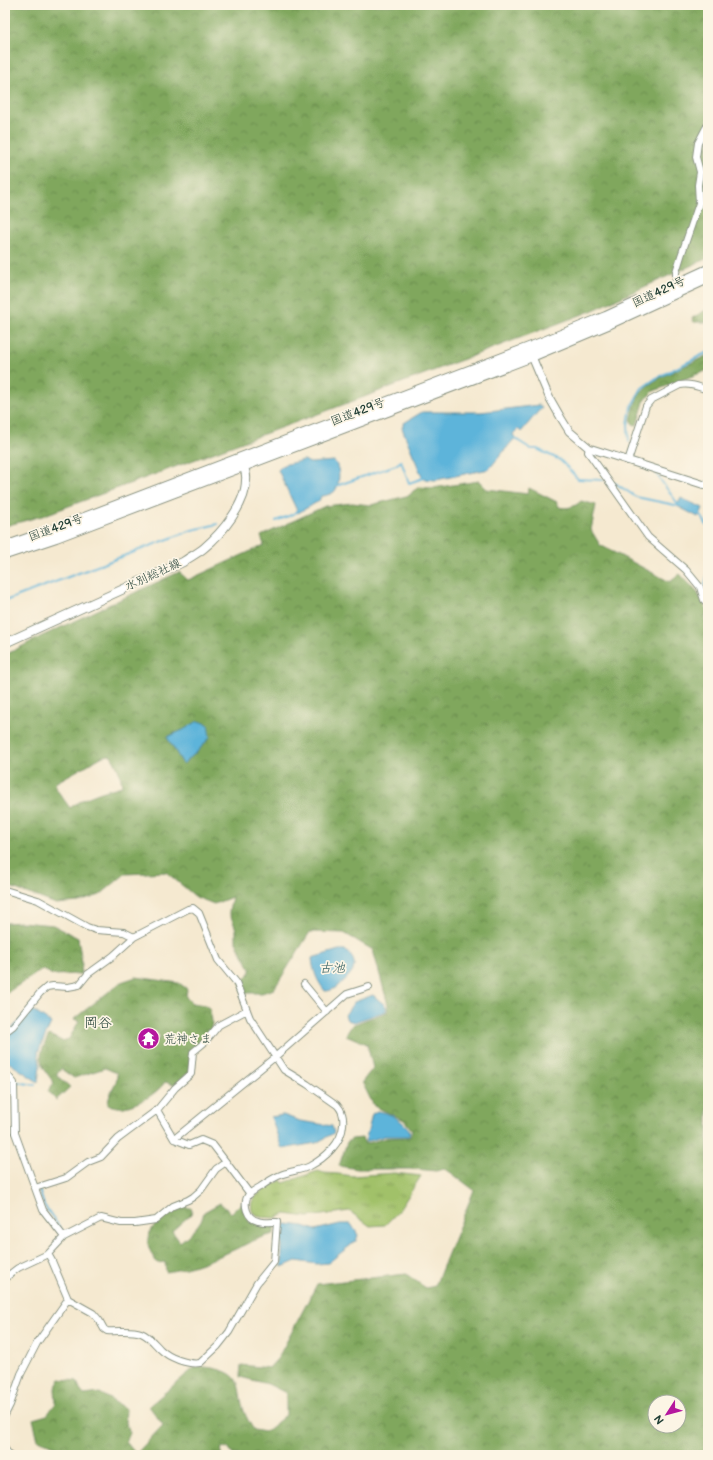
<svg xmlns="http://www.w3.org/2000/svg" width="713" height="1460" viewBox="0 0 713 1460" font-family="'Balsamiq Sans','Klee One',sans-serif">
<defs>
<pattern id="grass-tufts" width="24" height="20" patternUnits="userSpaceOnUse"><rect width="24" height="20" fill="#a1c169"/><path d="M3 7l-1-3M5 7V3M7 7l1-3M15 17l-1-3M17 17v-4M19 17l1-3" fill="none" stroke="#839e57"/></pattern>
<pattern id="forest-crowns" width="20" height="18" patternUnits="userSpaceOnUse"><rect width="20" height="18" fill="#80a75d"/><path d="M2 6a3 3 0 1 1 6 0M12 15a3 3 0 1 1 6 0" fill="none" stroke="#68894e"/></pattern>
</defs>
<rect width="100%" height="100%" fill="#fcf5e5"/>
<filter id="ink" filterUnits="userSpaceOnUse"><feTurbulence type="fractalNoise" baseFrequency=".025" numOctaves="2"/><feDisplacementMap in="SourceGraphic" scale="8" xChannelSelector="R" yChannelSelector="G"/><feConvolveMatrix kernelMatrix="1 2 1 2 8 2 1 2 1" color-interpolation-filters="sRGB"/></filter>
<filter id="wash" filterUnits="userSpaceOnUse"><feTurbulence type="fractalNoise" baseFrequency=".012" numOctaves="4" result="noise"/><feDisplacementMap in="SourceGraphic" scale="16" xChannelSelector="R" yChannelSelector="G"/><feGaussianBlur stdDeviation="0.9" result="paint"/><feColorMatrix in="noise" values="0 0 0 0 0 0 0 0 0 0 0 0 0 0 0 0 0 1.4 0 .05"/><feComposite in="paint" operator="in"/></filter>
<g filter="url(#wash)">
<rect width="100%" height="100%" fill="#f5e9d0"/>
<path fill="url(#grass-tufts)" stroke="#607f4e" d="M 318,1171 L 324,1173 L 338,1174 L 353,1176 L 394,1173 L 421,1176 L 398,1212 L 385,1225 L 370,1226 L 349,1211 L 308,1217 L 285,1214 L 276,1218 L 260,1217 L 253,1213 C 245,1195 269,1187 282,1180 L 284,1183 Z"/>
<path fill="url(#forest-crowns)" stroke="#507248" fill-rule="evenodd" d="M 5,5 L 708,5 L 708,258 L 591,311 L 356,400 L 42,516 L 5,526 Z
M 708,309 L 708,322 L 694,322 L 692,318 Z
M 708,355 L 708,370 L 654,391 L 645,399 L 637,425 L 634,425 L 631,421 C 633,410 635,399 643,390 C 651,380 694,362 708,355 Z
M 479,481 L 487,489 L 528,494 L 529,488 L 557,502 L 559,507 C 567,509 575,507 581,501 L 596,505 L 591,530 L 600,545 L 670,582 L 680,574 L 697,592 L 707,609 L 705,623 L 708,624 L 708,1455 L 233,1455 L 228,1448 L 222,1447 L 221,1455 L 61,1455 L 60,1448 L 38,1440 L 33,1419 L 47,1415 L 56,1403 L 55,1388 L 60,1379 L 77,1381 L 80,1390 L 84,1395 L 100,1393 L 126,1409 L 125,1423 L 130,1433 L 126,1442 L 136,1454 L 163,1425 L 149,1406 L 194,1368 C 201,1366 205,1367 212,1368 C 245,1374 236,1387 244,1411 C 246,1417 250,1424 254,1430 L 265,1432 L 286,1415 L 286,1393 L 268,1384 L 240,1377 L 241,1365 L 269,1368 L 278,1358 L 317,1284 L 406,1274 L 426,1288 L 435,1286 L 474,1190 L 450,1172 L 444,1169 L 436,1171 L 415,1169 L 358,1169 L 339,1166 L 347,1142 L 352,1139 L 362,1138 L 365,1144 L 386,1138 L 410,1137 L 412,1130 L 404,1120 L 374,1106 L 362,1082 L 373,1068 L 367,1044 L 346,1035 L 352,1025 L 387,1012 L 388,1005 L 373,950 L 344,933 L 310,932 L 274,989 L 262,993 L 244,993 L 240,983 L 250,973 L 250,968 L 236,942 L 236,929 L 229,912 L 232,897 L 214,904 L 196,897 L 166,872 L 125,874 L 100,895 L 79,902 L 56,904 L 5,885 L 5,655 L 40,637 L 179,572 L 188,580 L 264,545 L 261,536 L 325,506 L 352,503 L 371,505 L 410,495 L 413,491 L 420,487 L 433,488 ZM 183,730 L 210,737 L 198,751 L 183,764 L 167,737 ZM 110,755 C 117,764 121,775 122,786 C 104,791 85,796 70,808 L 57,790 L 55,783 L 103,756 ZM 655,1402 L 679,1402 L 679,1426 L 655,1426 Z
M 22,922 L 53,925 L 78,938 L 82,962 L 81,974 L 52,975 L 43,969 L 5,994 L 5,923 Z
M 136,977 L 179,983 L 187,989 L 186,997 L 192,1003 L 205,1005 L 210,1009 C 210,1013 212,1018 212,1022 C 212,1034 199,1043 190,1050 L 189,1072 L 174,1085 L 165,1082 C 157,1094 139,1104 124,1107 C 120,1108 113,1106 108,1105 C 108,1092 118,1086 117,1073 L 105,1068 L 74,1078 L 61,1069 L 56,1075 L 70,1087 L 56,1100 L 48,1091 L 54,1083 C 38,1061 37,1059 49,1035 L 62,1041 L 69,1039 L 79,1021 L 74,1019 L 121,982 ZM 155,1030 L 161,1038 L 151,1044 L 145,1037 Z
M 220,1203 L 231,1213 L 242,1203 C 246,1224 254,1224 274,1225 L 274,1234 C 255,1238 240,1248 222,1255 C 204,1263 186,1269 166,1272 L 165,1262 L 157,1263 C 153,1256 147,1248 148,1239 C 148,1229 168,1211 177,1207 C 182,1205 187,1207 192,1209 L 191,1214 L 172,1231 L 180,1242 C 190,1234 202,1224 204,1212 Z"/>
<path fill="#5db4da" stroke="#3e7887" d="M 539,405 L 542,407 L 521,432 L 518,429 L 513,434 L 515,438 L 489,469 L 436,480 L 423,479 L 402,428 L 404,423 L 422,412 L 481,412 Z
M 304,460 L 310,463 L 334,461 C 341,467 340,486 334,492 C 331,494 325,496 321,496 L 319,501 L 298,513 L 278,470 L 283,465 Z
M 681,498 L 703,508 L 701,513 L 698,517 L 677,506 Z
M 198,721 L 208,724 L 210,737 L 198,751 L 183,764 L 167,737 L 183,730 Z
M 339,950 L 345,950 C 359,962 356,969 344,981 C 337,986 334,991 325,991 C 317,981 313,971 312,958 Z
M 373,995 L 386,1006 L 386,1011 L 354,1022 L 347,1020 L 345,1015 L 354,1002 Z
M 31,1009 L 51,1023 L 38,1052 L 40,1065 L 38,1082 L 5,1060 L 5,1035 Z
M 377,1111 C 389,1112 404,1121 410,1131 L 409,1136 L 385,1136 L 365,1142 L 372,1114 Z
M 283,1115 L 300,1121 L 332,1126 L 334,1133 L 316,1143 L 282,1149 L 271,1117 Z
M 286,1224 L 304,1226 L 315,1230 L 340,1224 L 351,1224 L 358,1235 L 356,1241 L 328,1263 L 317,1264 L 296,1261 L 282,1267 L 282,1228 Z"/>
<g fill="none" stroke-linecap="round" stroke-linejoin="round">
<path stroke="#5db4da" stroke-width="2" d="M 514,438 L 531,449 L 537,449 L 560,460 L 567,467 L 578,479 L 604,480
M 629,442 L 628,425 L 631,407 L 642,388 L 655,379 L 708,352
M 657,475 L 678,504
M 615,483 L 636,497 L 680,506
M 336,486 L 396,465 L 401,461 L 409,483 L 423,478
M 700,514 L 708,527
M 276,521 C 284,517 293,516 299,510
M 708,573 L 705,585 L 708,598
M 5,601 L 192,530 L 218,524
M 17,1083 L 17,1082 L 35,1085
M 39,1190 L 44,1205 L 63,1232"/>
</g>
</g>
<g filter="url(#ink)">
<g fill="none" stroke-linecap="round" stroke-linejoin="round">
<defs>
<path id="minor" d="M 676,285 L 676,272 L 681,256 L 699,203 L 698,185 L 700,172 L 696,157 L 698,143 L 708,124
M 589,448 L 588,452 L 648,537 L 686,570 L 700,587 L 704,600 L 708,604
M 628,461 L 646,406 L 651,400 L 680,385 C 690,383 699,387 708,390
M 5,890 L 38,900 L 87,927 L 96,930 L 124,932 L 134,937
M 304,984 L 327,1012
M 5,1032 L 13,1026 L 40,993 L 47,987 L 53,986 L 68,987 L 79,985 L 88,974 L 113,956 L 134,937 L 188,909 L 193,908 L 199,913 L 218,960 L 236,982 L 250,1018 L 284,1070 L 307,1084 L 337,1105 C 342,1110 344,1118 343,1125 C 342,1143 325,1158 310,1166 C 302,1170 292,1171 283,1174 C 275,1177 267,1182 260,1187 C 256,1189 252,1192 249,1194 C 242,1203 247,1219 258,1221 C 264,1223 271,1222 277,1222 L 274,1262 L 257,1283 L 229,1332 L 218,1346 L 200,1363 C 188,1365 169,1358 160,1349 C 154,1343 149,1336 141,1333 C 130,1329 118,1332 107,1331 L 104,1329 L 99,1320 L 93,1313 L 68,1299 L 52,1261 L 48,1254
M 5,1072 L 14,1083 L 15,1133 L 43,1210 L 64,1237 L 48,1254 L 18,1268 L 5,1278
M 174,1139 L 275,1057 L 347,994 L 369,987
M 226,1162 L 250,1194
M 35,1188 L 66,1178 L 88,1162 L 101,1157 L 118,1139 L 157,1110 L 175,1088 L 191,1074 L 193,1052 L 205,1042 L 219,1025 L 247,1010
M 64,1237 L 101,1218 L 121,1223 L 135,1223 L 156,1220 L 173,1206 L 188,1200 L 193,1197 L 201,1190 L 216,1169 L 226,1162 L 213,1145 L 201,1140 L 189,1145 L 174,1139 L 157,1110
M 5,1415 L 10,1405 L 21,1374 L 37,1343 L 68,1299
M 5,1449 L 9,1455"/>
<path id="tertiary" d="M 530,352 L 549,397 L 561,418 L 569,431 L 589,448 L 708,486"/>
<path id="secondary" d="M 5,643 L 183,562 C 190,557 198,553 204,548 C 222,533 246,504 246,480 C 247,474 244,467 242,462"/>
<path id="trunk" d="M 5,547 L 53,530 L 529,348 L 606,317 L 708,270
M 5,554 L 56,537 L 532,356 L 608,324 L 708,278"/>
</defs>
<use href="#minor" stroke="#8a9382" stroke-width="8"/>
<use href="#tertiary" stroke="#8a9382" stroke-width="9"/>
<use href="#secondary" stroke="#8a9382" stroke-width="10"/>
<use href="#trunk" stroke="#8a9382" stroke-width="12"/>
<use href="#minor" stroke="#fff" stroke-width="6"/>
<use href="#tertiary" stroke="#fff" stroke-width="7"/>
<use href="#secondary" stroke="#fff" stroke-width="8"/>
<use href="#trunk" stroke="#fff" stroke-width="10"/>
</g>
</g>
<defs>
<symbol id="temple-disc" viewBox="-11 -11 22 22"><circle r="9.5" fill="#b5179e" stroke="#fcf5e5"/><path d="M0-6L5-2H3V0L6.5 2.5H4V6H1.5V3h-3V6H-4V2.5H-6.5L-3 0V-2H-5Z" fill="#fff"/></symbol>
</defs>
<g fill-rule="evenodd">
<use href="#temple-disc" x="136" y="1026" width="25" height="25"/>
</g>
<g text-anchor="middle" dominant-baseline="central" stroke-width="3.5" stroke-linejoin="round" paint-order="stroke">
<g font-size="12" fill="#1f3d34" stroke="#fcf5e5">
<text transform="translate(659 292) rotate(-25)">国道429号</text>
<text transform="translate(358 412) rotate(-21)">国道429号</text>
<text transform="translate(56 528) rotate(-20)">国道429号</text>
<text transform="translate(153 575) rotate(-25)">水別総社線</text>
</g>
<g font-size="12" fill="#1f3d34" stroke="#fcf5e5" text-anchor="start">
<text x="164" y="1039">荒神さま</text>
</g>
<g font-size="13" font-style="italic" fill="#2e5b5e" stroke="#fcf5e5">
<text x="332" y="968">古池</text>
</g>
<g font-size="14" fill="#1f3d34" stroke="#fcf5e5">
<text x="98" y="1022">岡谷</text>
</g>
</g>
<rect width="713" height="1460" fill="none" stroke="#fcf5e5" stroke-width="20"/>
<g transform="translate(667 1414) rotate(234)"><circle r="19" fill="#fcf5e5" stroke="#a4ab9e"/>
<path d="M0-3L7 15L0 10L-7 15Z" fill="#b5179e"/>
<text y="-6" font-size="11" font-weight="bold" text-anchor="middle" fill="#1f3d34">N</text>
</g>
</svg>
